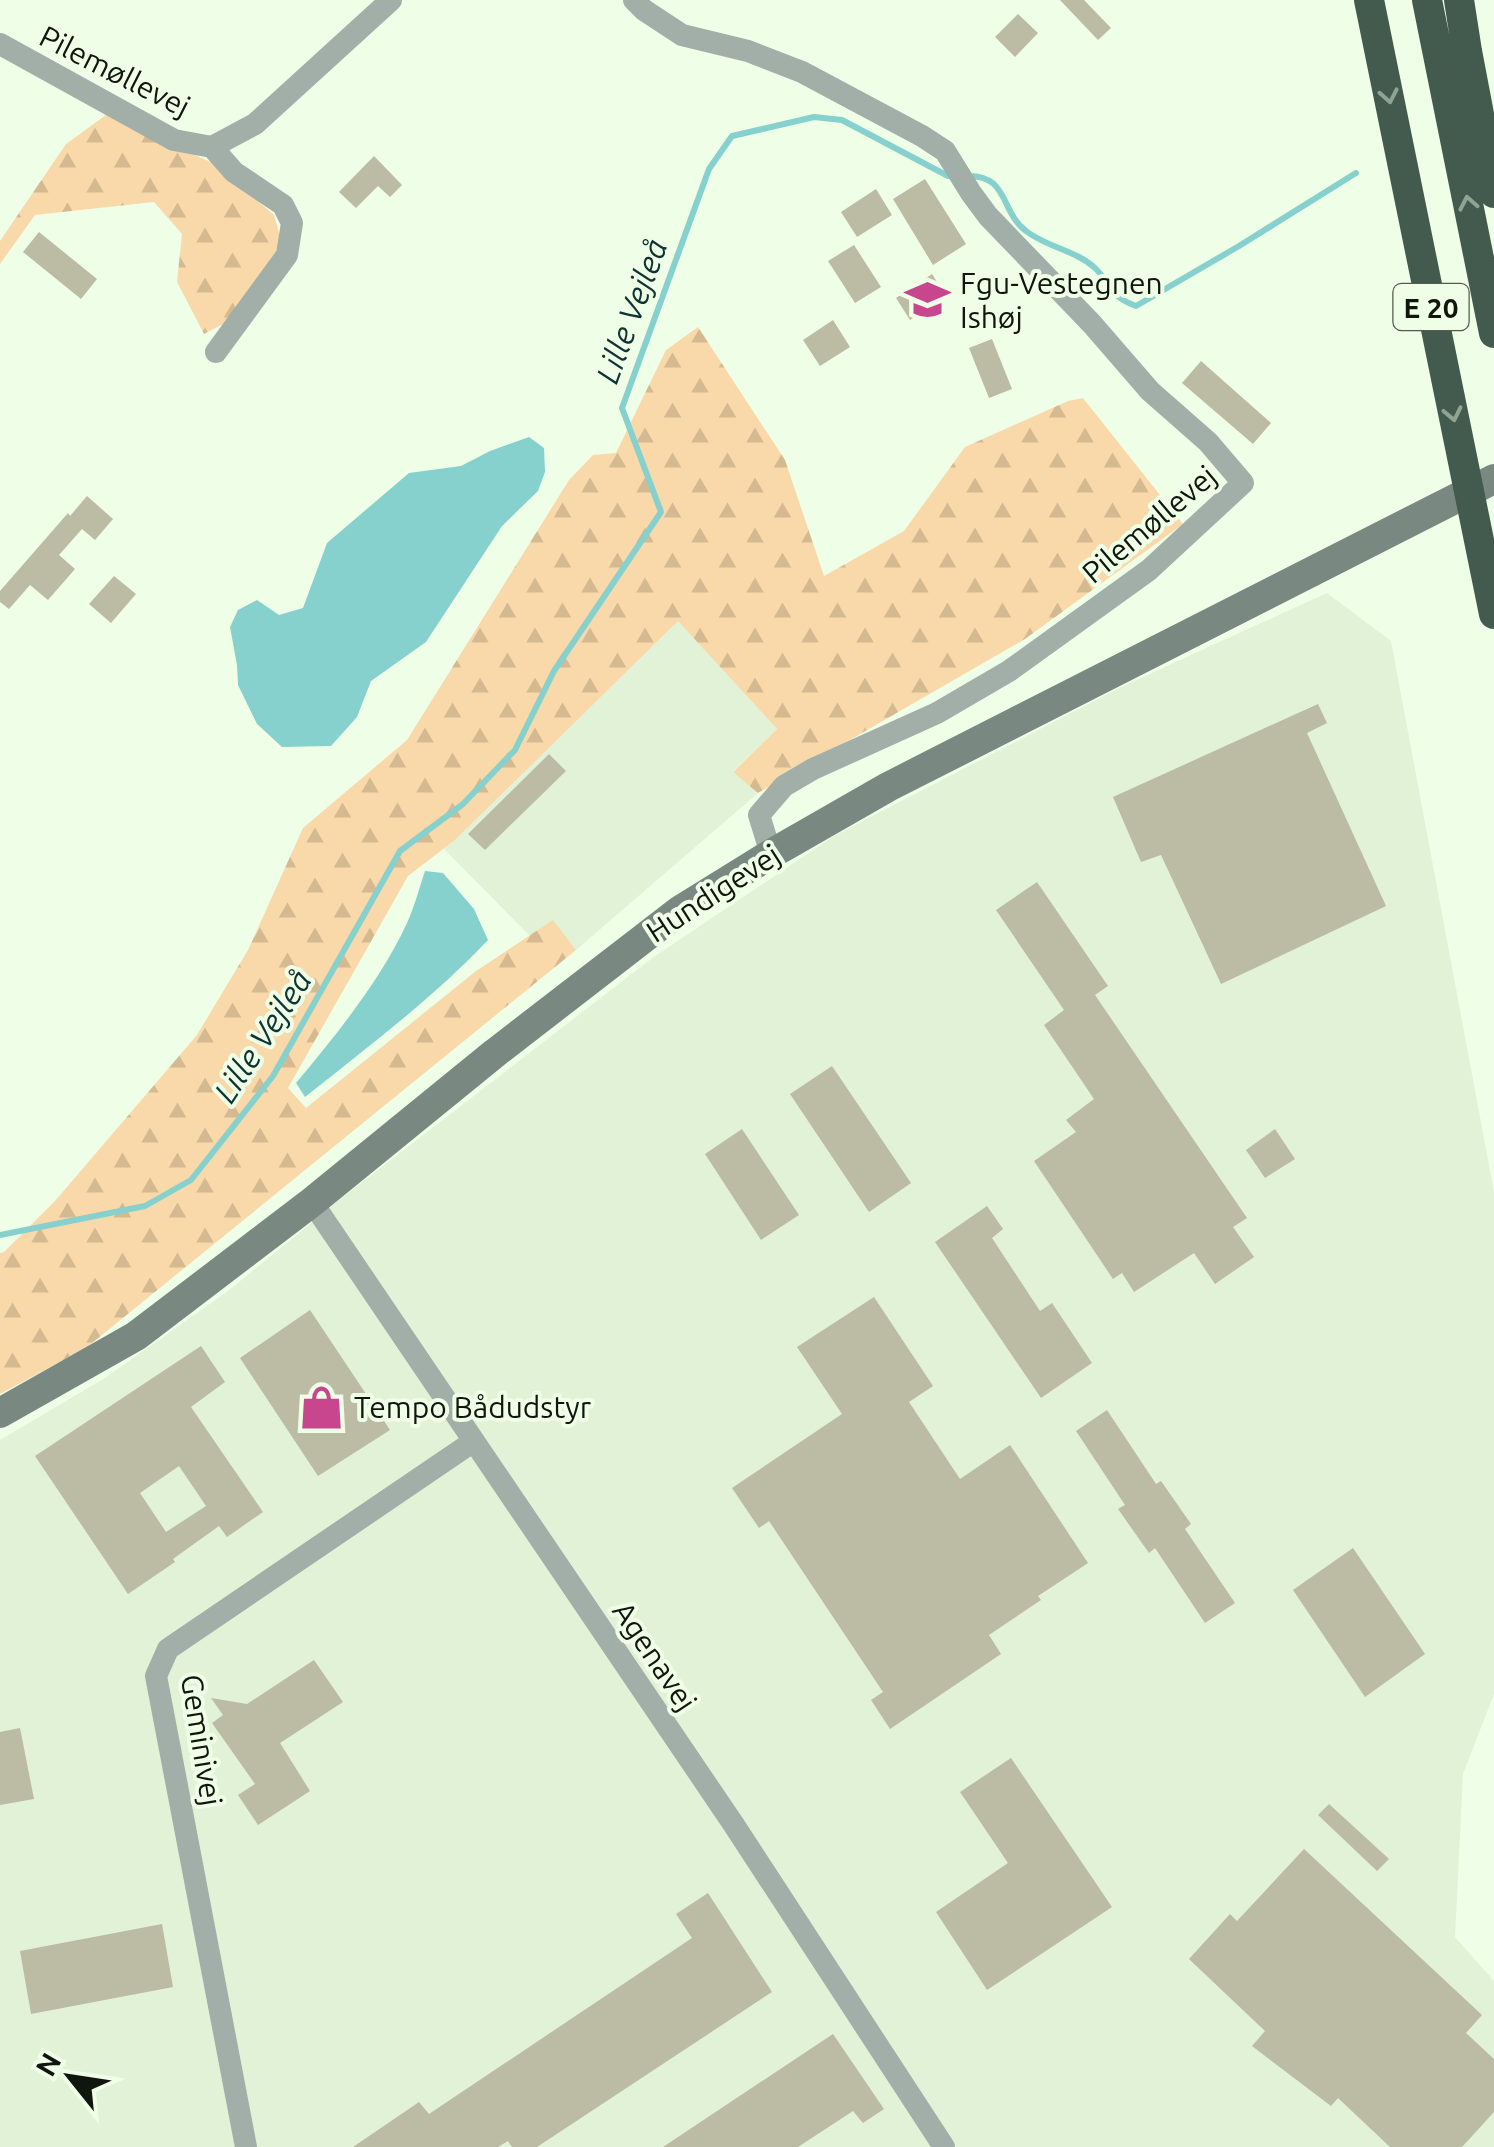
<svg xmlns="http://www.w3.org/2000/svg" width="1494" height="2147" viewBox="0 0 1494 2147" font-family="Ubuntu,sans-serif">
<defs>
<pattern id="forest-firs" width="22" height="20" patternUnits="userSpaceOnUse" patternTransform="scale(2.5)"><rect width="22" height="20" fill="#f9d9aa"/><path d="M5 1l3.5 6h-7zM16 11l3.5 6h-7z" fill="#d4b991"/></pattern>
</defs>
<rect width="100%" height="100%" fill="#effee7"/>
<path fill="#e1f2d6" d="M 1327,593 L 1391,641 L 1494,1192 L 1494,1694 L 1463,1774 L 1455,1937 L 1494,1981 L 1494,2147 L 0,2147 L 0,1440 L 105,1378 L 228,1291 L 343,1197 L 651,959 L 834,836 L 1119,688 Z
M 678,620 L 777,729 L 733,771 L 758,793 L 576,950 L 553,921 L 530,936 L 444,849 L 455,840 Z"/>
<path fill="url(#forest-firs)" d="M 106,115 L 215,164 L 274,215 L 282,243 L 229,321 L 204,334 L 177,282 L 182,234 L 154,202 L 35,215 L 0,264 L 0,241 L 66,144 Z
M 698,327 L 785,460 L 824,576 L 904,531 L 965,447 L 1068,401 L 1083,398 L 1183,524 L 1025,639 L 758,793 L 733,772 L 777,729 L 678,621 L 455,840 L 408,876 L 288,1088 L 306,1108 L 476,971 L 553,920 L 576,950 L 86,1348 L 0,1394 L 0,1253 L 4,1252 L 55,1201 L 197,1035 L 248,950 L 303,828 L 407,740 L 569,480 L 593,455 L 616,453 L 666,350 Z"/>
<path fill="#86d1cd" d="M 529,437 L 544,448 L 545,472 L 538,491 L 502,526 L 426,642 L 371,681 L 357,717 L 331,746 L 282,747 L 257,724 L 238,685 L 237,665 L 230,627 L 238,610 L 257,600 L 279,615 L 303,608 L 327,543 L 409,473 L 461,466 L 490,451 Z
M 425,871 L 443,873 L 474,909 L 488,940 C 433,998 368,1047 305,1097 L 296,1083 C 337,1034 380,981 407,923 C 415,906 419,888 425,871 Z"/>
<g fill="none" stroke-linecap="round" stroke-linejoin="round">
<path stroke="#86d1cd" stroke-width="6" d="M 966,176 C 1009,174 1000,212 1026,231 C 1046,247 1078,251 1096,269 C 1113,286 1110,297 1136,306 L 1239,246 L 1356,173
M 0,1235 L 145,1206 L 191,1180 L 273,1076 L 400,851 L 463,804 L 515,750 L 554,671 L 661,512 L 622,408 L 709,169 L 732,136 L 814,117 L 842,120 L 948,176 L 954,176"/>
</g>
<path fill="#bcbba3" fill-rule="evenodd" d="M 1060,0 L 1084,0 L 1111,28 L 1098,40 Z
M 1018,14 L 1038,33 L 1015,57 L 995,37 Z
M 374,156 L 402,185 L 390,197 L 378,186 L 356,208 L 339,192 Z
M 925,179 L 966,244 L 933,265 L 893,199 Z
M 876,189 L 892,215 L 857,237 L 841,212 Z
M 39,232 L 97,279 L 81,299 L 23,252 Z
M 854,245 L 881,287 L 855,303 L 828,261 Z
M 932,274 L 946,296 L 910,320 L 896,298 Z
M 833,320 L 850,347 L 820,366 L 803,340 Z
M 992,339 L 1012,389 L 989,398 L 969,348 Z
M 1201,361 L 1271,423 L 1253,444 L 1182,383 Z
M 87,496 L 113,519 L 95,540 L 82,529 L 59,555 L 75,569 L 48,600 L 30,585 L 9,609 L 0,602 L 0,591 L 68,513 L 70,516 Z
M 114,576 L 136,594 L 111,623 L 89,604 Z
M 1318,704 L 1327,723 L 1307,733 L 1386,906 L 1221,984 L 1161,855 L 1141,862 L 1113,797 Z
M 549,754 L 566,771 L 485,850 L 468,834 Z
M 1037,882 L 1108,986 L 1095,995 L 1247,1218 L 1233,1227 L 1254,1257 L 1215,1284 L 1194,1253 L 1134,1292 L 1122,1273 L 1113,1279 L 1034,1161 L 1076,1132 L 1066,1120 L 1094,1099 L 1044,1025 L 1064,1010 L 996,910 Z
M 832,1066 L 911,1183 L 869,1212 L 790,1094 Z
M 742,1129 L 799,1215 L 761,1240 L 705,1154 Z
M 1275,1129 L 1295,1159 L 1265,1178 L 1246,1150 Z
M 987,1206 L 1003,1229 L 992,1238 L 1040,1311 L 1052,1303 L 1092,1363 L 1041,1398 L 935,1242 Z
M 874,1297 L 933,1386 L 909,1402 L 960,1479 L 1010,1445 L 1088,1563 L 1038,1596 L 1041,1600 L 989,1635 L 1001,1654 L 890,1729 L 871,1700 L 883,1692 L 769,1521 L 759,1528 L 732,1488 L 842,1414 L 797,1347 Z
M 310,1310 L 390,1430 L 318,1476 L 240,1358 Z
M 201,1346 L 225,1382 L 191,1407 L 263,1512 L 227,1537 L 219,1526 L 173,1559 L 175,1562 L 128,1594 L 35,1456 ZM 179,1466 L 206,1506 L 166,1532 L 140,1493 Z
M 1107,1410 L 1156,1484 L 1161,1481 L 1191,1524 L 1185,1529 L 1235,1603 L 1205,1623 L 1155,1548 L 1149,1553 L 1118,1509 L 1125,1505 L 1076,1431 Z
M 1353,1548 L 1425,1654 L 1365,1697 L 1293,1590 Z
M 314,1660 L 343,1702 L 280,1743 L 310,1791 L 258,1825 L 238,1795 L 255,1784 L 212,1723 L 223,1715 L 211,1698 L 247,1704 Z
M 20,1728 L 34,1799 L 0,1805 L 0,1732 Z
M 1011,1758 L 1112,1907 L 987,1990 L 936,1912 L 1008,1863 L 960,1792 Z
M 1329,1804 L 1389,1859 L 1377,1871 L 1318,1815 Z
M 1304,1849 L 1482,2015 L 1466,2033 L 1494,2059 L 1494,2112 L 1462,2147 L 1390,2147 L 1338,2098 L 1331,2106 L 1252,2046 L 1265,2031 L 1189,1959 L 1230,1914 L 1237,1921 Z
M 708,1893 L 772,1992 L 537,2147 L 512,2147 L 508,2141 L 498,2147 L 353,2147 L 419,2102 L 429,2114 L 692,1938 L 676,1914 Z
M 162,1924 L 173,1987 L 31,2014 L 20,1951 Z
M 833,2034 L 884,2109 L 863,2123 L 853,2111 L 798,2147 L 663,2147 Z"/>
<g fill="none" stroke-linecap="round" stroke-linejoin="round">
<path stroke="#a2aea8" stroke-width="22" d="M 634,0 L 644,10 L 682,35 L 748,51 L 802,72 L 922,136 L 945,151 L 971,193 L 988,216 L 1092,324 L 1150,391 L 1208,442 L 1243,483 L 1149,570 L 1009,671 L 937,713 L 813,769 L 784,786 L 759,815 L 771,854
M 0,44 L 174,140 L 212,147 L 255,124 L 391,0
M 212,147 L 234,172 L 283,205 L 292,223 L 287,255 L 216,352
M 312,1202 L 734,1825 L 944,2147
M 246,2147 L 156,1676 L 168,1649 L 474,1441"/>
<path stroke="#798981" stroke-width="30" d="M 0,1413 L 136,1336 L 312,1202 L 495,1053 L 679,911 L 771,854 L 888,787 L 1494,479"/>
<path stroke="#435a4e" stroke-width="30" d="M 1369,0 L 1494,614
M 1427,0 L 1494,333
M 1459,0 L 1467,51 L 1494,193"/>
</g>
<defs><path id="oneway-chevron" d="M-2-3.5L2.5 0L-2 3.5" fill="none" stroke-width="1.6" stroke-linecap="round" stroke-linejoin="round" transform="scale(2.5)"/></defs>
<g stroke="#90a493">
<use href="#oneway-chevron" transform="translate(1389 96) rotate(79)"/>
<use href="#oneway-chevron" transform="translate(1468 203) rotate(-101)"/>
<use href="#oneway-chevron" transform="translate(1453 414) rotate(78)"/>
</g>
<defs>
<symbol id="school-bare" viewBox="-9 -9 18 18"><path d="M0-5L7-2L0 1L-7-2ZM-4 1L0 2.5L4 1V4Q0 6-4 4Z" fill="#c8468d" stroke="#effee7" stroke-width="2.5" paint-order="stroke"/></symbol>
<symbol id="shop-bare" viewBox="-9 -9 18 18"><path d="M-5-2.5h2.3a2.7 3.5 0 0 1 5.4 0H5L5.5 6h-11ZM-1.5-2.5h3a1.5 2.3 0 0 0-3 0Z" fill="#c8468d" stroke="#effee7" stroke-width="2.5" paint-order="stroke"/></symbol>
</defs>
<g fill-rule="evenodd">
<use href="#school-bare" x="896" y="268" width="63" height="63"/>
<use href="#shop-bare" x="290" y="1376" width="63" height="63"/>
</g>
<g text-anchor="middle" dominant-baseline="central" stroke-width="8" stroke-linejoin="round" paint-order="stroke">
<rect fill="#effee7" stroke="#535b4e" stroke-width="2.5" x="1393.5" y="284" width="75" height="46" rx="8"/>
<g font-size="28" font-weight="bold" fill="#10150d">
<text x="1431" y="307">E 20</text>
</g>
<g font-size="30" fill="#10150d" stroke="#effee7">
<text transform="translate(115 71) rotate(27)">Pilemøllevej</text>
<text transform="translate(1149 524) rotate(-40)">Pilemøllevej</text>
<text transform="translate(713 893) rotate(-33)">Hundigevej</text>
<text transform="translate(655 1656) rotate(56)">Agenavej</text>
<text transform="translate(202 1740) rotate(81)">Geminivej</text>
</g>
<g font-size="30" fill="#10150d" stroke="#effee7" text-anchor="start">
<text x="960" y="283">Fgu-Vestegnen<tspan x="960" dy="34">Ishøj</tspan></text>
<text x="354" y="1407">Tempo Bådudstyr</text>
</g>
<g font-size="32" font-style="italic" fill="#0e3332" stroke="#effee7">
<text transform="translate(631 311) rotate(-70)">Lille Vejleå</text>
<text transform="translate(262 1036) rotate(-57)">Lille Vejleå</text>
</g>
</g>
<g transform="translate(70 2077) rotate(300)" stroke="#effee7" stroke-width="8" paint-order="stroke">
<path d="M0-8L18 38L0 25L-18 38Z" fill="#10150d"/>
<text y="-15" font-size="28" font-weight="bold" text-anchor="middle" fill="#10150d">N</text>
</g>
</svg>
